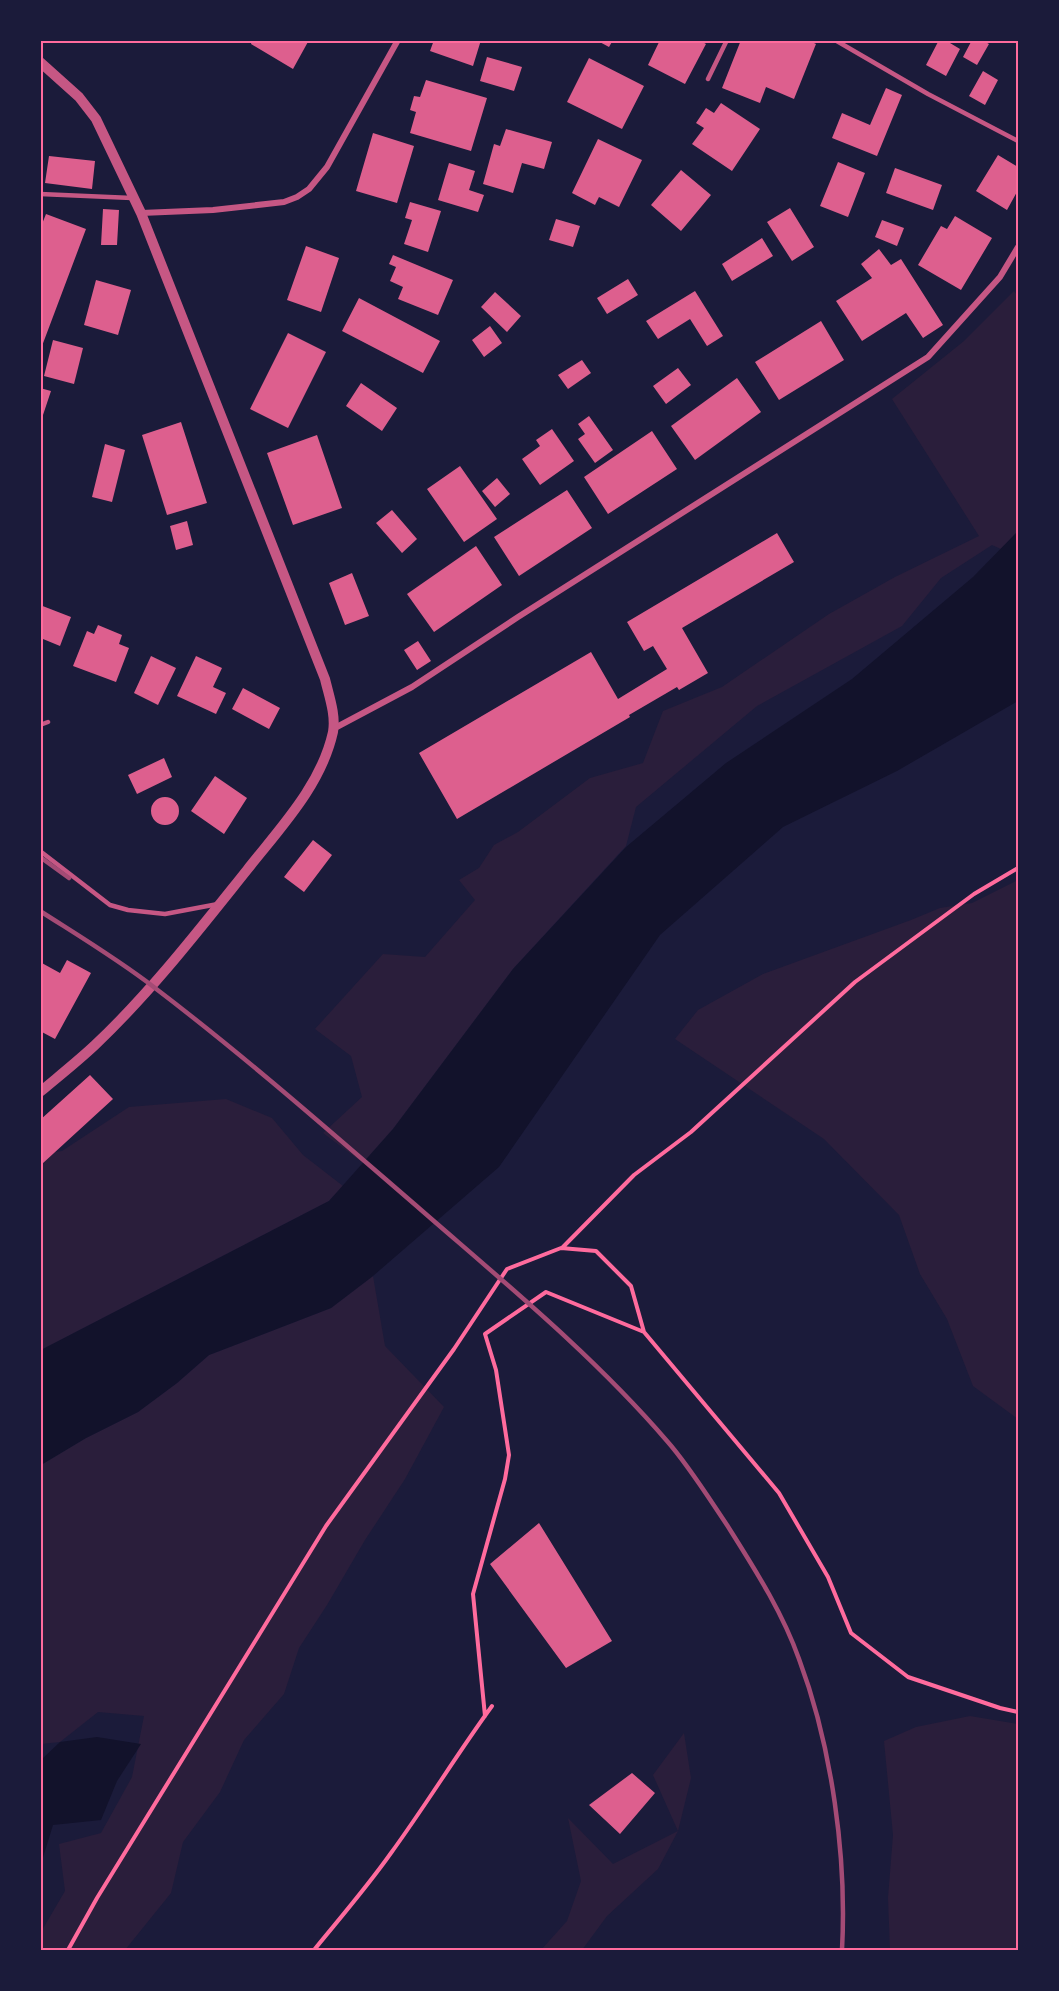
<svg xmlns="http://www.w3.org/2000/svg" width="1059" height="1991" viewBox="0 0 1059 1991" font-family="'Fira Sans',sans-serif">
<rect width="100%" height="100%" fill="#1b1b3a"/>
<path fill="#2a1e3b" d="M 1014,291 L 1018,297 L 1018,531 L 1001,549 L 992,545 L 941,578 L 902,626 L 757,706 L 636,807 L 626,846 L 513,969 L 393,1129 L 363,1163 L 323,1133 L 362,1097 L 351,1056 L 315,1029 L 383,954 L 425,957 L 475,900 L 459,880 L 479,868 L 494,845 L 518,832 L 590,778 L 643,763 L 663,711 L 722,687 L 829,614 L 895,577 L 979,536 L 892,399 L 964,341 Z
M 1018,880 L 1018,1419 L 973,1386 L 947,1319 L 920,1274 L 899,1215 L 824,1139 L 675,1039 L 698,1010 L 763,974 L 911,920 L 940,908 L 972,903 Z
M 226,1099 L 272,1118 L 303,1155 L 343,1186 L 329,1201 L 41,1350 L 41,1154 L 62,1151 L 129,1107 Z
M 373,1276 L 385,1346 L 444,1407 L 405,1479 L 365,1540 L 327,1605 L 299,1648 L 284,1694 L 244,1740 L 220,1792 L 183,1842 L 171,1893 L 125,1950 L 41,1950 L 41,1932 L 65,1891 L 59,1844 L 101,1833 L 132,1777 L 144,1716 L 98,1712 L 60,1742 L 41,1744 L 41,1465 L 86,1438 L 138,1412 L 177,1383 L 209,1355 L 331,1308 Z
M 970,1716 L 1018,1724 L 1018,1950 L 890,1950 L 888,1898 L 893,1835 L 884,1741 L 916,1727 Z
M 684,1733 L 691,1778 L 678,1831 L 658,1869 L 607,1916 L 582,1950 L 541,1950 L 567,1921 L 581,1881 L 568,1818 L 613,1864 L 678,1831 L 653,1775 Z"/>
<path fill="#12122b" d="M 1018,531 L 1018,701 L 897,771 L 783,827 L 660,935 L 499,1167 L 373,1276 L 331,1308 L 209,1355 L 177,1383 L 138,1412 L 86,1438 L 41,1465 L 41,1350 L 329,1201 L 393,1129 L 513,969 L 626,847 L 726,763 L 852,679 L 973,577 Z
M 97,1737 L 141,1744 L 117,1781 L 101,1820 L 53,1825 L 41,1864 L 41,1760 L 60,1742 Z"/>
<path fill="#dd5f8e" d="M 252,40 L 309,40 L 293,69 L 251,44 Z
M 434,40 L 481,40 L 473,66 L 430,51 Z
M 596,40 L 613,40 L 609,47 Z
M 660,40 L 699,40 L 706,44 L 685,84 L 648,65 Z
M 741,40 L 808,40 L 816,44 L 794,99 L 766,87 L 760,103 L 722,88 Z
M 939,40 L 945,40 L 960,49 L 946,76 L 926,65 Z
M 972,40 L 982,40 L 989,44 L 977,65 L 963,57 Z
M 487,57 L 522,67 L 514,91 L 480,81 Z
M 589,58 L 644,86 L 622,129 L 567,102 Z
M 983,71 L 998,80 L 985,105 L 969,96 Z
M 426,80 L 487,98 L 471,151 L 410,133 L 416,112 L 410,110 L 414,96 L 420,97 Z
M 886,88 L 902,95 L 877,156 L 832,138 L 842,113 L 870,125 Z
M 721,103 L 760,129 L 732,171 L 692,144 L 704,128 L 696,123 L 706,108 L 714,113 Z
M 506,129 L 552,142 L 544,169 L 522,163 L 513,193 L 483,184 L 494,144 L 500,146 Z
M 373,133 L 414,146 L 397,203 L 356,191 Z
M 598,139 L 642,160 L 619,207 L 599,197 L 595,205 L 572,193 Z
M 998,155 L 1018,167 L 1018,190 L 1007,210 L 976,191 Z
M 49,156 L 95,161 L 92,189 L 45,183 Z
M 838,162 L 865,173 L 848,217 L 820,206 Z
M 449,163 L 475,171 L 469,190 L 484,195 L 478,212 L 438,200 Z
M 895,168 L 942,185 L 933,210 L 886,193 Z
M 681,170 L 711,195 L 681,231 L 651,205 Z
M 410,202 L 441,211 L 428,252 L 404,244 L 412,220 L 405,218 Z
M 790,208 L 814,247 L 792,261 L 767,222 Z
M 103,209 L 119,210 L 117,245 L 101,245 Z
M 46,214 L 86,229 L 42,346 L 40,345 L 40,229 Z
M 955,216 L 992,238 L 961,290 L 918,265 L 941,226 L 947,229 Z
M 556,219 L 580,226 L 573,247 L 549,240 Z
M 882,220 L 904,228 L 897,246 L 875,237 Z
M 762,238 L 773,256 L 732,281 L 722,264 Z
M 306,246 L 339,258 L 321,312 L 287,300 Z
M 879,249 L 891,265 L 901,259 L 943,325 L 923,338 L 906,313 L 862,341 L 836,301 L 872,278 L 861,264 Z
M 393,255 L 453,280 L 438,315 L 398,299 L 403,287 L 390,281 L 396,267 L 389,264 Z
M 628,279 L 638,295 L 607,314 L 597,298 Z
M 96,280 L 131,290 L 118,335 L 84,325 Z
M 695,291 L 723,336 L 707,346 L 690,319 L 658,339 L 646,321 Z
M 495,292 L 521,316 L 507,332 L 481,307 Z
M 359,298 L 440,341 L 423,373 L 342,331 Z
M 821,321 L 844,360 L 779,400 L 755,362 Z
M 490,326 L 502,343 L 484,357 L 472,340 Z
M 288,333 L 326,352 L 288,428 L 250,409 Z
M 53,340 L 83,348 L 74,384 L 44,376 Z
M 582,360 L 591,373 L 568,389 L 558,375 Z
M 678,368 L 691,385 L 666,404 L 653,386 Z
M 737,378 L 761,412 L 695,460 L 671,426 Z
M 361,383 L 397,408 L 382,431 L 346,406 Z
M 40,388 L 51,391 L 41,421 L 40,421 Z
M 589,416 L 613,450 L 595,463 L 578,439 L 585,434 L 578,424 Z
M 181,422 L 207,503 L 167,515 L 142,435 Z
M 552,429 L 574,461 L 540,485 L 522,459 L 540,446 L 536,440 Z
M 652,431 L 677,469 L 608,514 L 584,477 Z
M 317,435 L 342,508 L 293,525 L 267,453 Z
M 105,444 L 125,450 L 112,502 L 92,497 Z
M 460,466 L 497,519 L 464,542 L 427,489 Z
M 497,478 L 510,494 L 495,507 L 482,491 Z
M 567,490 L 592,528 L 519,576 L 494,537 Z
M 392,510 L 417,539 L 402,553 L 376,523 Z
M 187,521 L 193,545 L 176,550 L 170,526 Z
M 777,533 L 794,562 L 682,628 L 708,673 L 679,690 L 677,687 L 629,715 L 630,717 L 457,819 L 419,753 L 591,652 L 618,699 L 667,669 L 653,646 L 644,651 L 627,622 Z
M 476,546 L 502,585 L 434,632 L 407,594 Z
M 352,573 L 369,616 L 345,625 L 329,583 Z
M 40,605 L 71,617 L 60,646 L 43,639 L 40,645 Z
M 98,625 L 122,635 L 119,644 L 129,648 L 116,682 L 73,666 L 87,631 L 94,634 Z
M 418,641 L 431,661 L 417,670 L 404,650 Z
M 151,656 L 176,668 L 158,705 L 134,693 Z
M 196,656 L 222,668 L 213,687 L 226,693 L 216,714 L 177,696 Z
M 243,688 L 280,708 L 269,729 L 232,709 Z
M 164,758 L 172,777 L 137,794 L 128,775 Z
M 215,776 L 247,798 L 224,834 L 191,811 Z
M151 811a14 14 0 1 1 28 0a14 14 0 1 1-28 0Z
M 313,840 L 332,855 L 304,892 L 284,877 Z
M 67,960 L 91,973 L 55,1039 L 40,1031 L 40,962 L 60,973 Z
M 90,1075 L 113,1099 L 42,1164 L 40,1162 L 40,1120 Z
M 539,1523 L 612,1641 L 566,1668 L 490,1564 Z
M 632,1773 L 655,1793 L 620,1834 L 589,1805 Z"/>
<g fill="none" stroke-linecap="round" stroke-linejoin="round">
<path stroke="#ff6b9d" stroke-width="4" d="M 562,1248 L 634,1175 L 691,1132 L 855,982 L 974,894 L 1018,868
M 485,1716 L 473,1594 L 505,1479 L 509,1455 L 496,1370 L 485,1334 L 546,1292 L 644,1332
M 68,1950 L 97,1898 L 326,1526 L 454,1349 L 507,1269 L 561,1248 L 596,1251 L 631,1286 L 644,1332 L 779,1493 L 828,1577 L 851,1633 L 908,1677 L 1000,1708 L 1018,1712
M 314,1950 C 340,1918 367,1887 391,1853 C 426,1805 457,1754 492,1706"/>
<path stroke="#c65784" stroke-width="4.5" d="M 835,40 L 928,94 L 1018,141
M 708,79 L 727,40
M 40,194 L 132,198
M 40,725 L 48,722
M 40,851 L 110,905 L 128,910 L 165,914 L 218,904"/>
<path stroke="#c65784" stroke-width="6" d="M 141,213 L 213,210 L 284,202 L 297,197 L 309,189 L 327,167 L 398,40
M 333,729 L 412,687 L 518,617 L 928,357 L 1000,277 L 1018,247"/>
<path stroke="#c65784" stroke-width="10" d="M 40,62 L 79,97 L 96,119 L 141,213 L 325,679 C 329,696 336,715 333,732 C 321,786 280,828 247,870 C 199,930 151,992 95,1045 C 78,1061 59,1076 40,1092"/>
<path stroke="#a44b75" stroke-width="4.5" d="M 40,857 L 69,878
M 40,911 C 79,936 119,960 155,988 C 247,1058 333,1134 420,1209 C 505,1283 593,1355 667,1441 C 689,1466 708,1497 727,1525 C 754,1568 782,1611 799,1659 C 832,1747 847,1857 842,1950"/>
</g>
<rect width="1059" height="1991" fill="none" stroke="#1b1b3a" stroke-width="84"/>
<rect x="42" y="42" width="975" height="1907" fill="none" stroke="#ff6b9d" stroke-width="2"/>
</svg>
